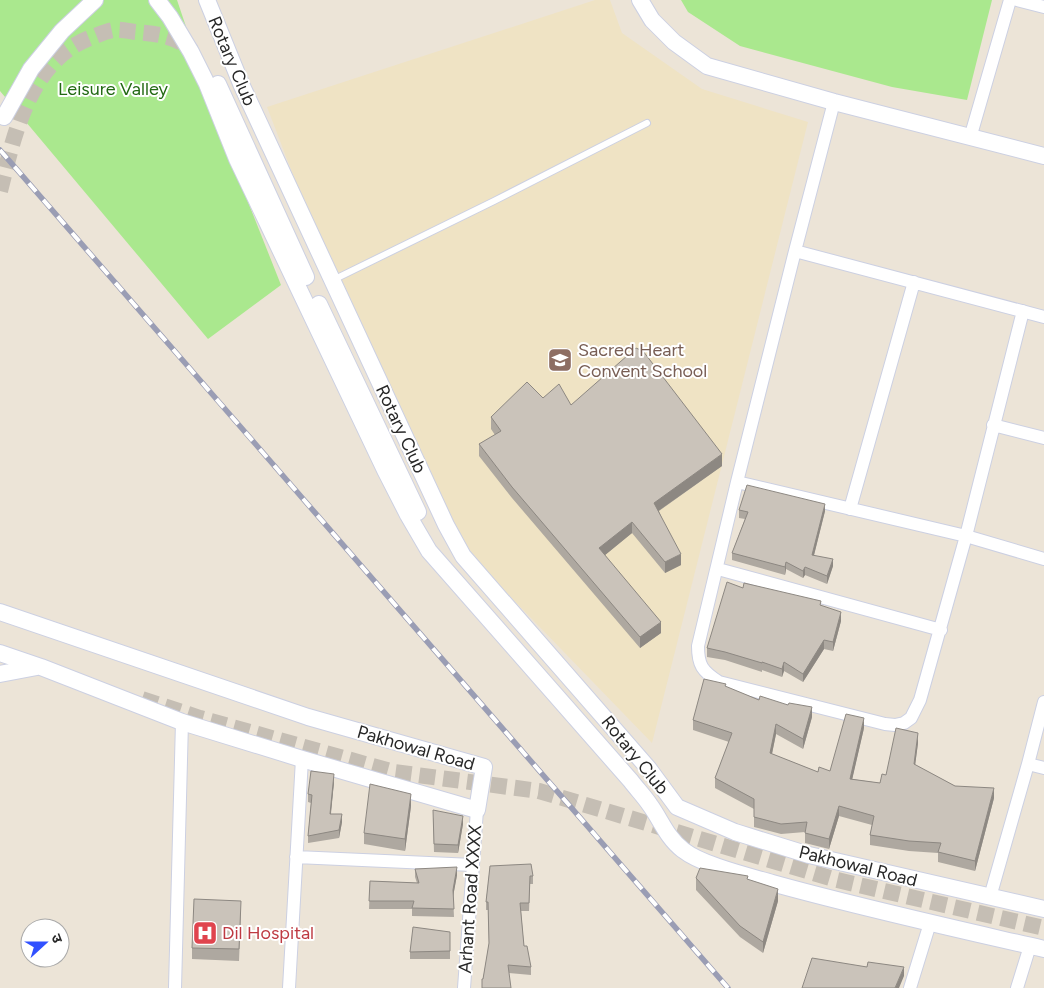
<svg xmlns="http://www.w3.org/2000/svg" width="1044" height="988" viewBox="0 0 1044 988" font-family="Figtree,'Noto Sans Devanagari',sans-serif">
<rect width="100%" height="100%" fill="#ece4d7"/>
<path fill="#efe3c4" d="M 595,0 L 610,0 L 622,33 L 702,89 L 808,122 L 652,743 L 468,553 L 331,274 L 267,107 Z"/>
<path fill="#aae88e" d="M 0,0 L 177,0 L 229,154 L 281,285 L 208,339 L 0,91 Z
M 681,0 L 992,0 L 967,100 L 892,87 L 740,46 L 688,12 Z"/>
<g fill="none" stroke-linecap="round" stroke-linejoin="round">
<path stroke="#c5beb4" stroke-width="16" stroke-dasharray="16 8" stroke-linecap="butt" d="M 0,191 C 15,132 30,58 95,36 C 100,34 107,31 113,30 C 120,29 128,31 135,32 C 156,34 176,35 192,51
M 142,699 L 200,718 L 394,772 L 539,791 L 837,880 L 1044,928"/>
<defs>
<path id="service" d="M 333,280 L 494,201 L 647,123"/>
<path id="minor" d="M 1017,0 L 1044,7
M 834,102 L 795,251 L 737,482 L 966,536 L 1044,559
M 970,138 L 1010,0
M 795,251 L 1044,317
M 993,425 L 1044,438
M 737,482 L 698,646 C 698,665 702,671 719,682 L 885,724 L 895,725 L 904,723 L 911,718 L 920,700 L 966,536 L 1023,311
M 850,509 L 914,282
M 718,569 L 941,630
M 1044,702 L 1028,764 L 1044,768
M 296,857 L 473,865
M 990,897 L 1028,764
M 175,988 L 182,722
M 289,988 L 302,759
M 464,988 L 477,810
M 910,988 L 930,923
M 1017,988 L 1030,946"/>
<path id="tertiary" d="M 157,0 L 170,17 L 191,52 L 207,84 L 237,159 L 385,470 L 408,515 L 429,551 L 631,781 C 637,789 644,796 650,805 C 661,820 667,838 683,850 C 702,865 748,876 772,883 C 862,908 953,928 1044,949
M 207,0 L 242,86 L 446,525 L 463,556 L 649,769 L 677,807 L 735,832 L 809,855 L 1044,909
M 640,0 L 652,20 L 674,42 L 707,66 L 834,102 L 1044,156
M 218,84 L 306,277
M 4,117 L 31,69 L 62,31 L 95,0
M 319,304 L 418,512
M 0,612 L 308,717 L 484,767 L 477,810 L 302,759 L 182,722 L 41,667 L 0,653
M 0,674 L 37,667"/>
</defs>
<use href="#service" stroke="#ccd0e2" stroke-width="8"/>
<use href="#minor" stroke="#ccd0e2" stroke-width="14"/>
<use href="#tertiary" stroke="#ccd0e2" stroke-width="18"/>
<use href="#service" stroke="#fff" stroke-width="6"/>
<use href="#minor" stroke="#fff" stroke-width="12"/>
<use href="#tertiary" stroke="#fff" stroke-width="16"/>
<defs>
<path id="rail" d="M 0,150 L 728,988"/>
</defs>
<use href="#rail" stroke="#9a9db4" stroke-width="5.5"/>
<use href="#rail" stroke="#fff" stroke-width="4" stroke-dasharray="11" stroke-linecap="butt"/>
</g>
<path fill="#aea8a0" d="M 543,398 L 571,405 L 722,466 L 659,511 L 681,565 L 665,573 L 632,533 L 605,555 L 661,633 L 640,648 L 512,498 L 479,456 L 479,444 L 495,435 L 491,429 L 491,417 Z
M 739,510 L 825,511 L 814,555 L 833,566 L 827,584 L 805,575 L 803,578 L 786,569 L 785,575 L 732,560 L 732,553 L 745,519 L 739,518 Z
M 743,588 L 821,605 L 841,621 L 833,651 L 824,649 L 803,682 L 784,671 L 782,677 L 762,670 L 762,672 L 725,660 L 707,657 L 707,648 Z
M 726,687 L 759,700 L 812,717 L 803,749 L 776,734 L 772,754 L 818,772 L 830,771 L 864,728 L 852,779 L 880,783 L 886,775 L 918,743 L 915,765 L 955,786 L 994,798 L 975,871 L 938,862 L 938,853 L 909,851 L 870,845 L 870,835 L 872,825 L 839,816 L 829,849 L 805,843 L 805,832 L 781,834 L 754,827 L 754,809 L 715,788 L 715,778 L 729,742 L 693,730 L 693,720 Z
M 334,782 L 331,814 L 342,822 L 339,838 L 308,843 L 308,836 L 311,803 L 308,802 L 308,794 Z
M 411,806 L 405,851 L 364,844 L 364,833 Z
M 433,818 L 463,824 L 458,853 L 434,852 Z
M 490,866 L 533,876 L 533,884 L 530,884 L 529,911 L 521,911 L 524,946 L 531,967 L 531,975 L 509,973 L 483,979 L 489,944 L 488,910 L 486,910 L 486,902 Z
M 415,869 L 457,875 L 453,896 L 454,917 L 412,916 L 412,909 L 369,909 L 370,881 L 417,883 L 415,877 Z
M 696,878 L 748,880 L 778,901 L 763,953 L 740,937 L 696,890 Z
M 241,912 L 239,961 L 192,959 L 192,948 Z
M 450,932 L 450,959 L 410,959 L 410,952 Z"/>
<path fill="#8d8882" d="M 722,454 L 722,466 L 654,514 L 654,503 Z
M 825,504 L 825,511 L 812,563 L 812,555 Z
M 632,522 L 632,533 L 599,560 L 599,548 Z
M 681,554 L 681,565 L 665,573 L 665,562 Z
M 833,559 L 833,566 L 827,584 L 827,576 Z
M 786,562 L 786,569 L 785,575 L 785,567 Z
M 805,567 L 805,575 L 803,578 L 803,571 Z
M 841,612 L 841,621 L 833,651 L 833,642 Z
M 661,622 L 661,633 L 640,648 L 640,637 Z
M 824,640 L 824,649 L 803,682 L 803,674 Z
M 784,662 L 784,671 L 782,677 L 782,669 Z
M 812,707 L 812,717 L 803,749 L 803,739 Z
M 864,718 L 864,728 L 850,789 L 850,779 Z
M 776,724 L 776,734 L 770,763 L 770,753 Z
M 918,733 L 918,743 L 914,774 L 914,764 Z
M 334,774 L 334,782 L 330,821 L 330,814 Z
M 994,788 L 994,798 L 975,871 L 975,861 Z
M 411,794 L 411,806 L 405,851 L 405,839 Z
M 839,806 L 839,816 L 829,849 L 829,839 Z
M 342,814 L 342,822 L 339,838 L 339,830 Z
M 463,816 L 463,824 L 458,853 L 458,845 Z
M 457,867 L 457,875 L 453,897 L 453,890 Z
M 778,889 L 778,901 L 763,953 L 763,942 Z
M 904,967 L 904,976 L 899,988 L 895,988 Z"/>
<path fill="#cac3ba" stroke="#8d8882" d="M 636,348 L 643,351 L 722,454 L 654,503 L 681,554 L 665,562 L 632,522 L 599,548 L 661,622 L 640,637 L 512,487 L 479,444 L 501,431 L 491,417 L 527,382 L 543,398 L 559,384 L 571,405 Z
M 747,485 L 825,504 L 812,555 L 833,559 L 827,576 L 805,567 L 803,571 L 786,562 L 785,567 L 732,553 L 748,512 L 739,510 Z
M 727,582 L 743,588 L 744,583 L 821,601 L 820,605 L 841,612 L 833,642 L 824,640 L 803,674 L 784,662 L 782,669 L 762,662 L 762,663 L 725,652 L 707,648 Z
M 704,679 L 726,684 L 725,686 L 759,700 L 760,696 L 788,705 L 789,703 L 812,707 L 803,739 L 776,724 L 770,753 L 818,772 L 819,767 L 830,771 L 846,714 L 864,718 L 850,779 L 880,783 L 882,774 L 886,775 L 896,728 L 918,733 L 914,764 L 955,786 L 994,788 L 975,861 L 938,852 L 941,843 L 909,841 L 870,835 L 874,816 L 839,806 L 829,839 L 805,833 L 807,822 L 781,824 L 754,817 L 754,799 L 715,778 L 732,733 L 693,720 Z
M 311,771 L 334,774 L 330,814 L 342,814 L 339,830 L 308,836 L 312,795 L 308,794 Z
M 370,784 L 411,794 L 405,839 L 364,833 Z
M 433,810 L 463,816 L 458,845 L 434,844 Z
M 531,864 L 533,876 L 530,876 L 529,903 L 520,903 L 524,946 L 527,946 L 531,967 L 508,965 L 511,988 L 482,988 L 482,979 L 483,979 L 489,943 L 488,902 L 486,902 L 490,866 Z
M 457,867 L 453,890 L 454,909 L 412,908 L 414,901 L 369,901 L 370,881 L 419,883 L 415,869 Z
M 700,868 L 748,876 L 747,879 L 778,889 L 763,942 L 740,926 L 696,878 Z
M 194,899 L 241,901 L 239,949 L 192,948 Z
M 413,927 L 450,932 L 450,951 L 410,952 Z
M 812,958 L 867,967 L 868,962 L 904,967 L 895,988 L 802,988 Z"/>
<defs>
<symbol id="school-square" viewBox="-11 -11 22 22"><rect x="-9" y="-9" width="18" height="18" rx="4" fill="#8d6e63" stroke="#fff"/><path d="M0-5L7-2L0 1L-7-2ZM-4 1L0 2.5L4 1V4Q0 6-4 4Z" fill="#fff"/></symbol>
<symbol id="hospital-square" viewBox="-11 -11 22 22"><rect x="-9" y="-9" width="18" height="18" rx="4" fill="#e0444e" stroke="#fff"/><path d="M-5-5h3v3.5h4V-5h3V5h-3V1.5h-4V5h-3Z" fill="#fff"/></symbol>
</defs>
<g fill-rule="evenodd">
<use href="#school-square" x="546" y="346" width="28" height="28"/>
<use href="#hospital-square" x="191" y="919" width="28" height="28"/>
</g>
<g text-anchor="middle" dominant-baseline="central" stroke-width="4" stroke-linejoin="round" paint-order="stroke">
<g font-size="18" fill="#272727" stroke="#fff">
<text transform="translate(232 61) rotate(67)">Rotary Club</text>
<text transform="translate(401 429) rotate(65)">Rotary Club</text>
<text transform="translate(416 748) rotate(16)">Pakhowal Road</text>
<text transform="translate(635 755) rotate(51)">Rotary Club</text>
<text transform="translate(858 866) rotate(14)">Pakhowal Road</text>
<text transform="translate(470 899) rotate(-86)">Arhant Road XXXX</text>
</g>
<g font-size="18" fill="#226913" stroke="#fff">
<text x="113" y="89">Leisure Valley</text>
</g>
<g font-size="18" fill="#785e54" stroke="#fff" text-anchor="start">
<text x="578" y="350">Sacred Heart<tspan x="578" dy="21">Convent School</tspan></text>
</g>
<g font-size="18" fill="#be3a42" stroke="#fff" text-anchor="start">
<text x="222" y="933">Dil Hospital</text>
</g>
</g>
<g transform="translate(45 943) rotate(69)"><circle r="24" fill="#ffffff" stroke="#a9a9a9"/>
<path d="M0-4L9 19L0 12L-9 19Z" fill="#3151ff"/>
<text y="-8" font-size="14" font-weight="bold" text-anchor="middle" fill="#272727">उ</text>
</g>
</svg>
